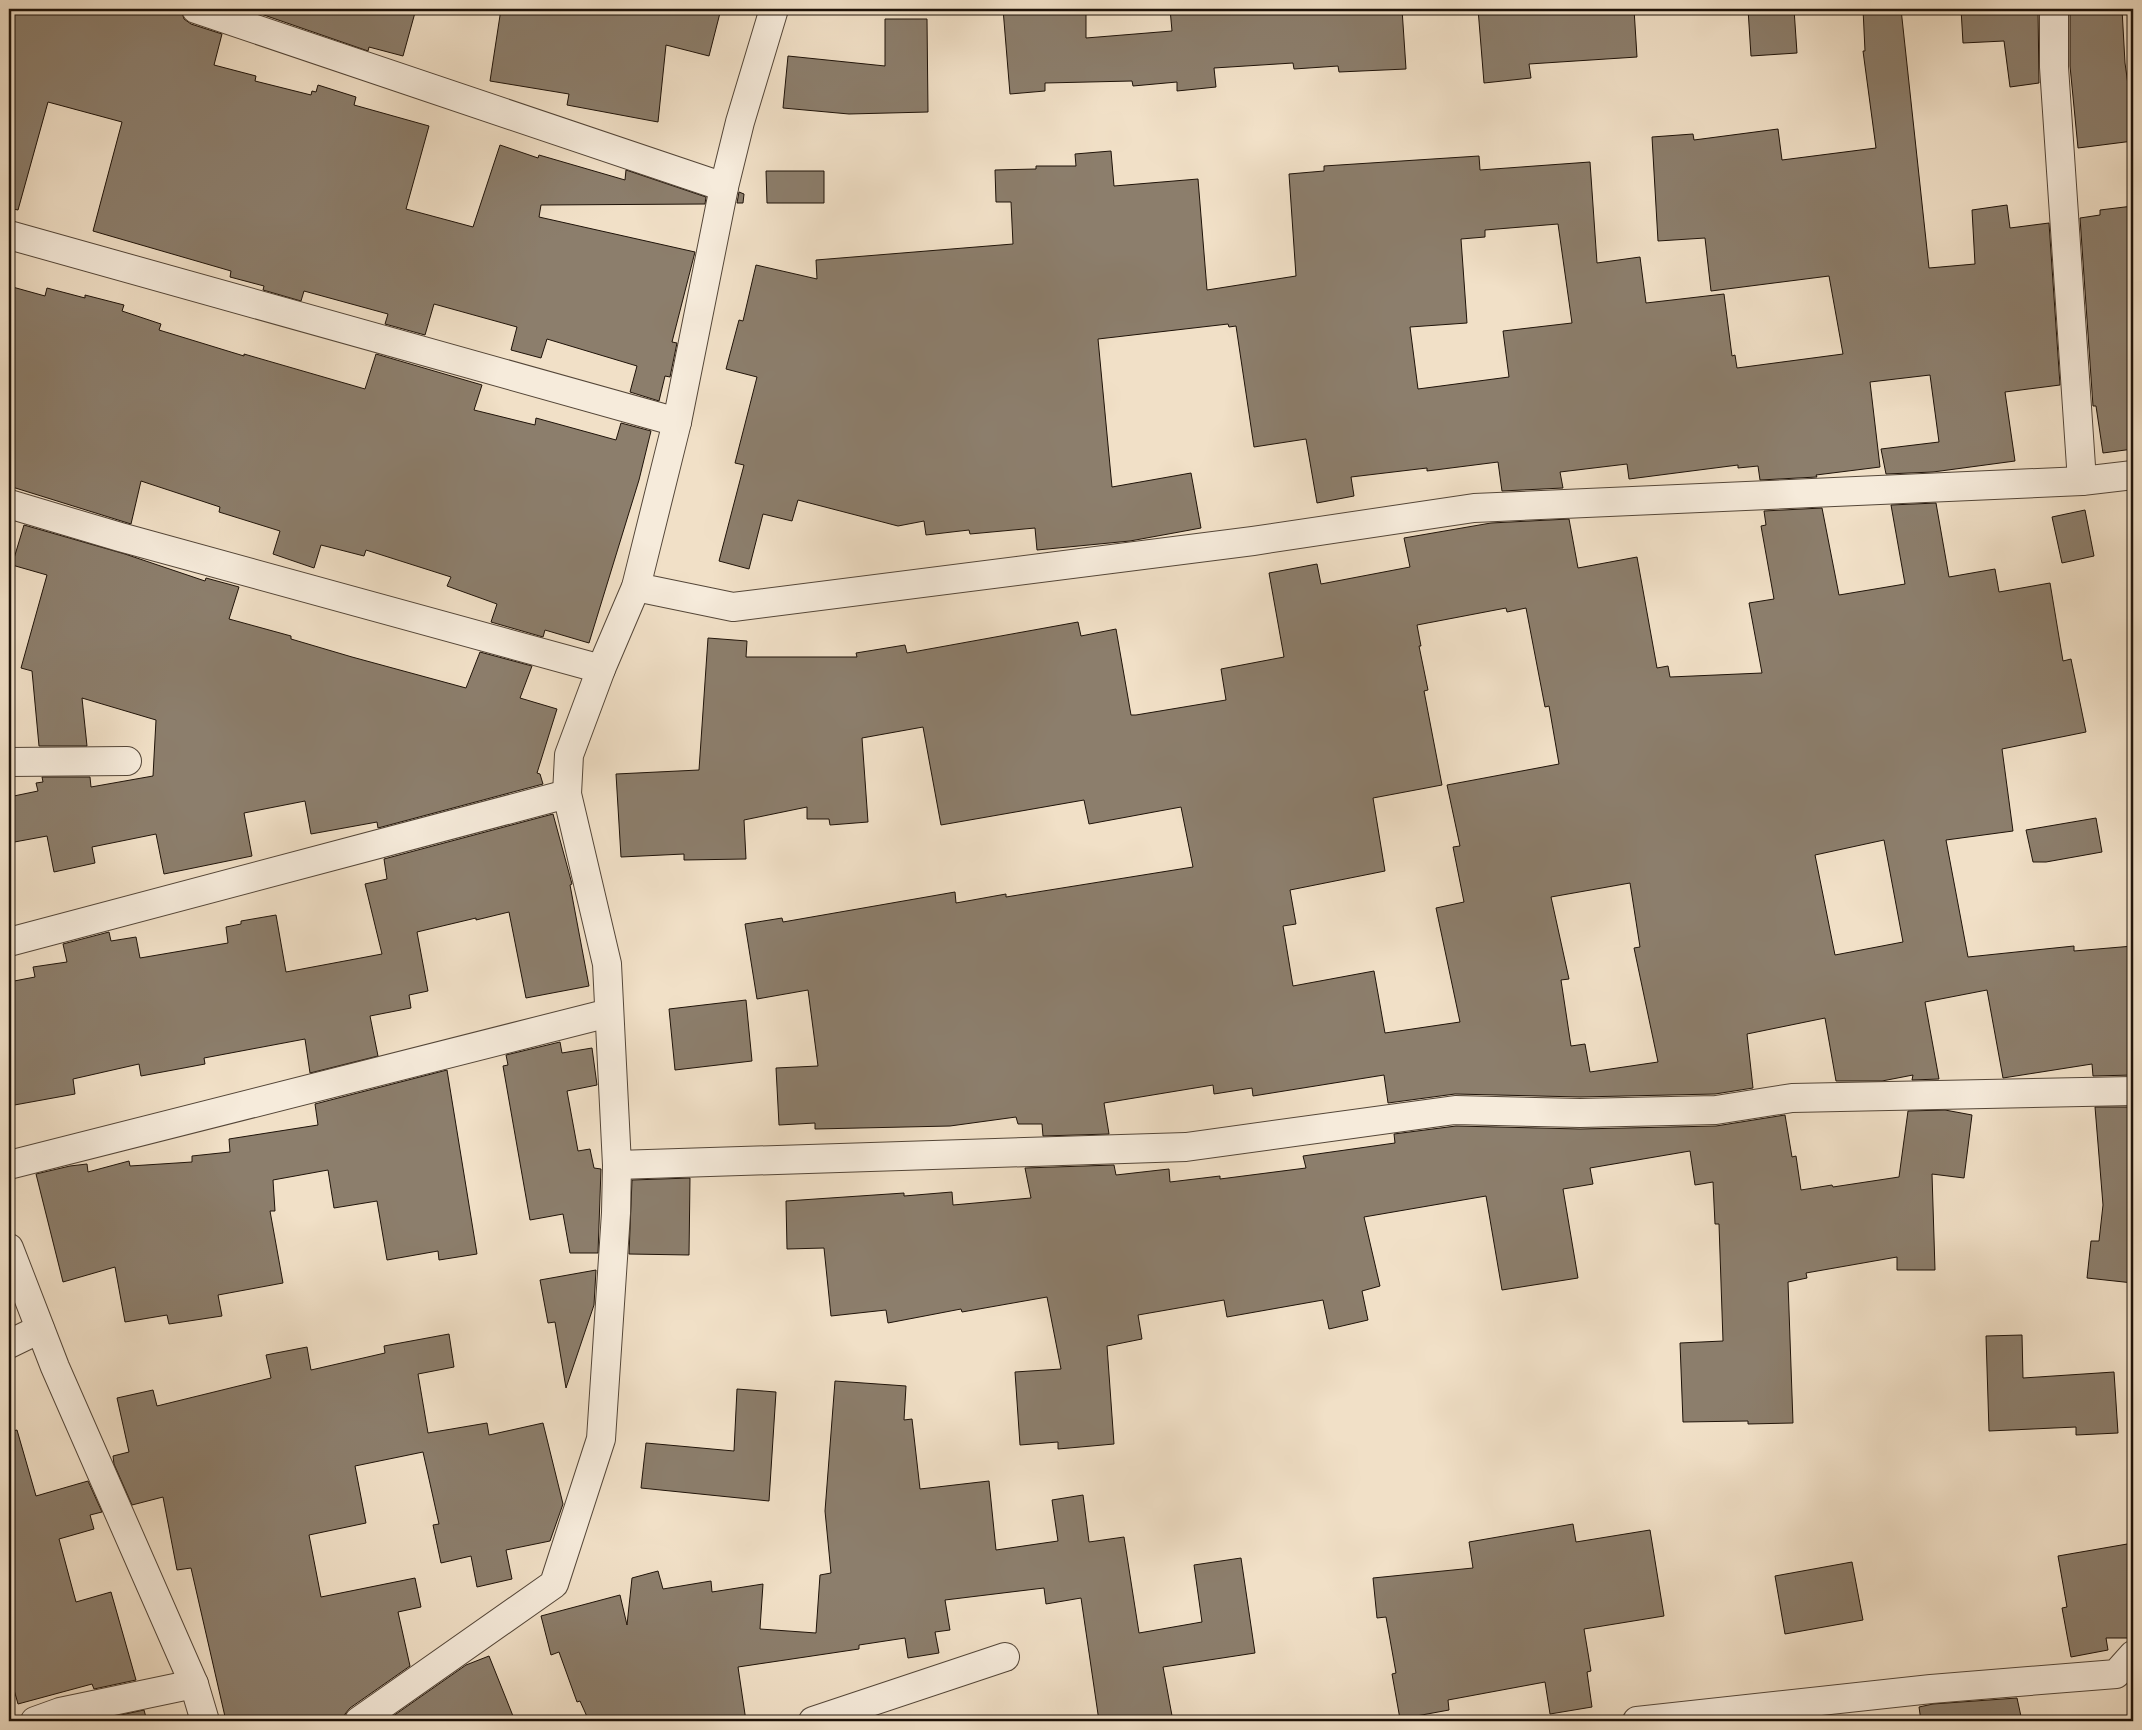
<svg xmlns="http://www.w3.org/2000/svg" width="2142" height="1730" font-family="Cardo,serif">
<rect width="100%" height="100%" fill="#f1e0c7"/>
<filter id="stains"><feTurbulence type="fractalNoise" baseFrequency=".004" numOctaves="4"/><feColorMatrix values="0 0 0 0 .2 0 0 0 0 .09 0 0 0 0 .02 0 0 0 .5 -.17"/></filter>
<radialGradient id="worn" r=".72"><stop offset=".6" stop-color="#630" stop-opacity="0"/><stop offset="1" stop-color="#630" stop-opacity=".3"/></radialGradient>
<g fill="#8c7e6c" stroke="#1f1309" fill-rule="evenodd">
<path d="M 9,9 L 181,9 L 184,19 L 191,24 L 222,34 L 214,65 L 256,76 L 255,81 L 311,95 L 312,91 L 316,92 L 318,85 L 356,97 L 354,105 L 429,126 L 406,209 L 473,227 L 500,145 L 538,158 L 539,155 L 625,180 L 626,170 L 706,197 L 705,204 L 541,205 L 539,217 L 695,252 L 672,342 L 677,343 L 670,377 L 665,376 L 659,401 L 630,392 L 637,366 L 547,339 L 541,358 L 511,350 L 517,327 L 434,304 L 425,335 L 385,324 L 388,314 L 304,291 L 301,301 L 263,290 L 264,286 L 230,277 L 231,271 L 93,231 L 122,122 L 48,102 L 18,210 L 9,208 Z"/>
<path d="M 261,9 L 416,9 L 403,56 L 369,47 L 368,51 L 261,14 Z"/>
<path d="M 501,9 L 721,9 L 709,56 L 666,45 L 658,122 L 567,105 L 569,94 L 490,81 Z"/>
<path d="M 1003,9 L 1086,9 L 1086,38 L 1172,31 L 1170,9 L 1402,9 L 1406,69 L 1339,72 L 1338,66 L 1294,69 L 1293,63 L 1214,68 L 1216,87 L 1177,91 L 1177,82 L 1133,86 L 1132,81 L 1045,83 L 1045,91 L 1010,94 Z"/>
<path d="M 1478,9 L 1634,9 L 1637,57 L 1529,64 L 1531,78 L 1484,83 Z"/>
<path d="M 1748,9 L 1794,9 L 1797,53 L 1751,56 Z"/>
<path d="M 1863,9 L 1901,9 L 1929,268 L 1975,264 L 1972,210 L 2007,205 L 2010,228 L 2049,223 L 2060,385 L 2005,392 L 2015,461 L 1933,472 L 1886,474 L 1881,449 L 1939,442 L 1930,375 L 1870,382 L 1880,467 L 1816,475 L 1817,477 L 1760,480 L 1758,466 L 1738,468 L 1738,465 L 1629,479 L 1627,464 L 1560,472 L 1563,488 L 1502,491 L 1498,462 L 1427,471 L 1427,468 L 1351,477 L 1354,496 L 1317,503 L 1306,439 L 1254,447 L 1236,326 L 1229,327 L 1228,324 L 1098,339 L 1112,487 L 1191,473 L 1201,528 L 1130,541 L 1037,550 L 1035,528 L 970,534 L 969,530 L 926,535 L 924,521 L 898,526 L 798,500 L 792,521 L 763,514 L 749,569 L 719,561 L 744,465 L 735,463 L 757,377 L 726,369 L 739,320 L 743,321 L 756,265 L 817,279 L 816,260 L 1013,244 L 1011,202 L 996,202 L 995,170 L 1036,169 L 1036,166 L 1076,166 L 1075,154 L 1111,151 L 1114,186 L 1198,179 L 1207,290 L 1296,276 L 1289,174 L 1324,171 L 1324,166 L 1479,156 L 1480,170 L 1590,162 L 1597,263 L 1640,257 L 1646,303 L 1724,294 L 1732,356 L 1735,355 L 1737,368 L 1843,354 L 1829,276 L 1711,291 L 1705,238 L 1658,241 L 1652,137 L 1693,134 L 1694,140 L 1778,129 L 1782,160 L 1876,148 L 1863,51 L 1865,51 ZM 1558,224 L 1572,323 L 1503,331 L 1509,377 L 1418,389 L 1410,327 L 1467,323 L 1461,239 L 1485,237 L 1485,230 Z"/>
<path d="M 1961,9 L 2038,9 L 2039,83 L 2010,87 L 2004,41 L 1963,43 Z"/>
<path d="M 2070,9 L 2122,9 L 2125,63 L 2133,121 L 2133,141 L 2078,148 L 2070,66 Z"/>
<path d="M 885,19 L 927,19 L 928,112 L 849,114 L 783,108 L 788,56 L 885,66 Z"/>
<path d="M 766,171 L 824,171 L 824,203 L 767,203 Z"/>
<path d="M 739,192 L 744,194 L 743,203 L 737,203 Z"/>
<path d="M 2133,206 L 2133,449 L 2103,453 L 2096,406 L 2093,406 L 2080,218 L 2100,215 L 2100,210 Z"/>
<path d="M 9,286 L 45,296 L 47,288 L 85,298 L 85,295 L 124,305 L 122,311 L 161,324 L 159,330 L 244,356 L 244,354 L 365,389 L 376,354 L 482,385 L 474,410 L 535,425 L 536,418 L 616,440 L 621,423 L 651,431 L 639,480 L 589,643 L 545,630 L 543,637 L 491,622 L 497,604 L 447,586 L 451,577 L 366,550 L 364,556 L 321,545 L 314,568 L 273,554 L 280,531 L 219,512 L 220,507 L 141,481 L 131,524 L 9,486 Z"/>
<path d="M 1936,503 L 1949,577 L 1995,569 L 1999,592 L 2050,583 L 2063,661 L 2071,659 L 2086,732 L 2002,749 L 2013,831 L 1946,840 L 1968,957 L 2074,946 L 2074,951 L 2133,946 L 2133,1075 L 2093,1076 L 2092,1064 L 2003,1078 L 1987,990 L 1925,1002 L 1939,1079 L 1912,1080 L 1913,1075 L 1882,1081 L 1836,1081 L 1825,1018 L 1747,1034 L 1753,1088 L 1715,1094 L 1580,1097 L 1455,1094 L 1388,1103 L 1384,1075 L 1253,1096 L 1252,1088 L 1214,1094 L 1213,1085 L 1104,1103 L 1109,1134 L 1043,1136 L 1042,1124 L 1018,1124 L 1016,1117 L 950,1126 L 815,1129 L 815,1123 L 779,1125 L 776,1068 L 818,1066 L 808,990 L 757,999 L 745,924 L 782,918 L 783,922 L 955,892 L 956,903 L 1006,894 L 1006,897 L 1193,867 L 1181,807 L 1089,824 L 1084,800 L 941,825 L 923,727 L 862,738 L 868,822 L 830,825 L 829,819 L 807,819 L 807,807 L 744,820 L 746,859 L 684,860 L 684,854 L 621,857 L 616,774 L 699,770 L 708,638 L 747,641 L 746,657 L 857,657 L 856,653 L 905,645 L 907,653 L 1078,622 L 1081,636 L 1116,629 L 1131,715 L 1136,715 L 1226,700 L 1221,669 L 1284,657 L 1269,573 L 1317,564 L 1321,584 L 1410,567 L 1404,538 L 1491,523 L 1569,519 L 1578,568 L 1637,557 L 1657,668 L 1668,666 L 1670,677 L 1762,673 L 1749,603 L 1774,599 L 1761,526 L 1766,525 L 1764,511 L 1822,508 L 1839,595 L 1905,584 L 1891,505 ZM 1506,608 L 1507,612 L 1526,608 L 1545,707 L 1549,706 L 1559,764 L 1447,785 L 1460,846 L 1453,847 L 1464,902 L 1436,908 L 1460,1022 L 1385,1033 L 1374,971 L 1293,986 L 1283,926 L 1296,924 L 1290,890 L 1385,871 L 1373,798 L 1442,785 L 1424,691 L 1428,690 L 1419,646 L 1421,646 L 1417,625 ZM 1884,840 L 1903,942 L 1835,955 L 1815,855 ZM 1630,883 L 1640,947 L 1634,948 L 1658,1062 L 1590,1072 L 1585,1044 L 1571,1046 L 1561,980 L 1569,979 L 1551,897 Z"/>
<path d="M 2085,510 L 2094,556 L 2062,563 L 2052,517 Z"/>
<path d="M 24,525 L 125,554 L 205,581 L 206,578 L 239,587 L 229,619 L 291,636 L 291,639 L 352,657 L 466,688 L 480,652 L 532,666 L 520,698 L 557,709 L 537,773 L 540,774 L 543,784 L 378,828 L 377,822 L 311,834 L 305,801 L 244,813 L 252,856 L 164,874 L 156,834 L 92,847 L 95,863 L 54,872 L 47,836 L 9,843 L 9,797 L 38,791 L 36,783 L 43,782 L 42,777 L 90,777 L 91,787 L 153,776 L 156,720 L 82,698 L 87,746 L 39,746 L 32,671 L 21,668 L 47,575 L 12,565 Z"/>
<path d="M 553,814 L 572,884 L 570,885 L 589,986 L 526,998 L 509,912 L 476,920 L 476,918 L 417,932 L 428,991 L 409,995 L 411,1008 L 370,1016 L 378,1056 L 310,1073 L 305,1039 L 204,1058 L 205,1064 L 141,1076 L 139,1064 L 73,1079 L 75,1094 L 9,1106 L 9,982 L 35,977 L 33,967 L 67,962 L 63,944 L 109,932 L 111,941 L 136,937 L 140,958 L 228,943 L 226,927 L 241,924 L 241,921 L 276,915 L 286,972 L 382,954 L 365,884 L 387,879 L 384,859 Z"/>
<path d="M 2096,818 L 2102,852 L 2046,862 L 2033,862 L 2026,830 Z"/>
<path d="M 746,1000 L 752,1061 L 675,1070 L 669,1009 Z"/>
<path d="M 560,1042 L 562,1053 L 592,1048 L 597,1085 L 567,1091 L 578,1151 L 590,1149 L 594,1168 L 601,1169 L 598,1253 L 570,1253 L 563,1214 L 530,1220 L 503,1066 L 508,1065 L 506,1055 Z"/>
<path d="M 447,1070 L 477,1254 L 439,1260 L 438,1251 L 387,1260 L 377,1201 L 334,1208 L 328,1170 L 273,1180 L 275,1211 L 270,1211 L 283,1283 L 218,1295 L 222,1316 L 169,1324 L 167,1315 L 125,1322 L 115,1267 L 63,1282 L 36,1174 L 70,1166 L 87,1164 L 88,1172 L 129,1161 L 130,1166 L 192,1162 L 192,1156 L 230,1152 L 229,1139 L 318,1125 L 315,1104 Z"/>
<path d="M 2095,1107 L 2133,1107 L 2133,1283 L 2087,1278 L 2091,1241 L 2099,1241 L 2103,1205 Z"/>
<path d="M 1945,1110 L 1972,1115 L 1964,1178 L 1932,1174 L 1935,1270 L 1897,1270 L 1897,1257 L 1806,1273 L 1807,1278 L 1788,1282 L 1793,1423 L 1748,1424 L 1748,1421 L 1683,1422 L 1680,1343 L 1723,1341 L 1719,1224 L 1715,1224 L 1713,1182 L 1695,1185 L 1690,1151 L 1590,1168 L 1593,1184 L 1563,1189 L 1578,1278 L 1502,1290 L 1486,1196 L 1364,1217 L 1380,1286 L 1362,1291 L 1368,1320 L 1329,1329 L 1323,1300 L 1227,1317 L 1224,1300 L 1138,1315 L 1142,1339 L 1107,1346 L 1114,1444 L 1058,1449 L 1058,1442 L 1020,1445 L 1015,1372 L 1061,1369 L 1047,1297 L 962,1312 L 961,1309 L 888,1323 L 886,1310 L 831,1316 L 824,1248 L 787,1249 L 786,1201 L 904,1193 L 904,1196 L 952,1192 L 953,1205 L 1031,1198 L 1025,1168 L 1114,1165 L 1116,1175 L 1169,1169 L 1170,1182 L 1220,1176 L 1220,1179 L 1306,1168 L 1303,1156 L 1395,1143 L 1394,1134 L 1456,1126 L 1580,1129 L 1716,1126 L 1785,1115 L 1792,1157 L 1796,1156 L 1801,1190 L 1832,1185 L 1833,1187 L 1899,1177 L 1908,1111 Z"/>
<path d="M 690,1178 L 689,1255 L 629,1254 L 632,1180 Z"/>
<path d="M 596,1270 L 594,1305 L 566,1388 L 555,1322 L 548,1323 L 540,1280 Z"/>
<path d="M 449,1334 L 454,1367 L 418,1374 L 428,1433 L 487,1423 L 489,1435 L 543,1423 L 563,1504 L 550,1541 L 506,1550 L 512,1579 L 477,1587 L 471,1556 L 441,1563 L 433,1525 L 439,1524 L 423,1452 L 355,1466 L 366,1523 L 309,1535 L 321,1597 L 415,1578 L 421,1607 L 398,1612 L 410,1666 L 350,1708 L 345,1714 L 344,1721 L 226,1721 L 191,1568 L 177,1570 L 163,1497 L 132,1505 L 114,1464 L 113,1456 L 129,1452 L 117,1398 L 153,1390 L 157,1406 L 271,1378 L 266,1355 L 307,1347 L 311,1370 L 385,1353 L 384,1346 Z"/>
<path d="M 2022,1335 L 2023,1378 L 2114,1372 L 2118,1433 L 2076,1435 L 2076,1427 L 1989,1431 L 1986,1336 Z"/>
<path d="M 835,1381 L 906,1386 L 904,1420 L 912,1419 L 920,1489 L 989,1481 L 996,1550 L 1058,1541 L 1052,1500 L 1083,1495 L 1089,1542 L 1124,1537 L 1139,1633 L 1202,1622 L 1194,1565 L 1241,1558 L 1255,1653 L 1163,1667 L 1173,1721 L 1099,1721 L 1081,1598 L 1046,1604 L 1044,1588 L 945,1600 L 950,1630 L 935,1632 L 939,1653 L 908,1658 L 905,1638 L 859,1645 L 859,1649 L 738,1667 L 746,1721 L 589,1721 L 580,1701 L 577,1702 L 559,1652 L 551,1655 L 541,1616 L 620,1595 L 627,1625 L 632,1578 L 658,1571 L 663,1589 L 711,1581 L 712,1592 L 763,1584 L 760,1629 L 816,1633 L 820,1575 L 831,1573 L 825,1511 Z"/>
<path d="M 737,1389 L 776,1392 L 769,1501 L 641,1488 L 646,1443 L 734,1451 Z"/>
<path d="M 17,1430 L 36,1496 L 88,1481 L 102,1512 L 90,1515 L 94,1529 L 59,1539 L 76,1602 L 111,1592 L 136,1680 L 94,1689 L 92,1684 L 18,1704 L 9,1672 L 9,1432 Z"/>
<path d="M 1573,1524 L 1576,1542 L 1650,1530 L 1664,1616 L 1584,1629 L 1591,1671 L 1587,1672 L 1592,1707 L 1550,1714 L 1545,1682 L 1448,1700 L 1449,1710 L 1400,1719 L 1392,1674 L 1396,1673 L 1386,1617 L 1377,1618 L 1373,1578 L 1473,1568 L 1469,1542 Z"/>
<path d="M 2133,1543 L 2133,1638 L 2106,1638 L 2108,1650 L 2071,1657 L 2062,1608 L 2067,1607 L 2058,1556 Z"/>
<path d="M 1852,1562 L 1863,1620 L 1785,1634 L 1775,1576 Z"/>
<path d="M 489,1656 L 515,1721 L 386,1721 L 466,1665 Z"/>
<path d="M 2017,1698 L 2022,1721 L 1921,1721 L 1919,1707 L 1933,1704 Z"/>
<path d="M 144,1710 L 147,1721 L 102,1721 L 102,1719 Z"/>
</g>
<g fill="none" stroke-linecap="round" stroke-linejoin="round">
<g stroke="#544638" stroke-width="30">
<g id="minor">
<path d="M 196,9 L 724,187"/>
<path d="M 2054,9 L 2054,67 L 2082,481"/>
<path d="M 9,235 L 677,422"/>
<path d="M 9,504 L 120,537 L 601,669"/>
<path d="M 636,587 L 733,607 L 1253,541 L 1474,508 L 2082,481 L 2133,475"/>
<path d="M 9,762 L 127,761"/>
<path d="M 9,942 L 567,794"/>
<path d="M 9,1165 L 609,1013"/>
<path d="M 617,1165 L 1186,1147 L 1455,1110 L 1580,1113 L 1716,1110 L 1792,1098 L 2133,1091"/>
<path d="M 9,1248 L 55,1367 L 194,1684 L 205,1721"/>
<path d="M 9,1344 L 40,1329"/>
<path d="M 35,1721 L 60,1712 L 194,1684"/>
<path d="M 359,1721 L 554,1584 L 601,1439 L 616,1213 L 617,1165 L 607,964 L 567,794 L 569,755 L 601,669 L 636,587 L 677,422 L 724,187 L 740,122 L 774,9"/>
<path d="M 813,1721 L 1005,1657"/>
<path d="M 1637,1721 L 1931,1689 L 2116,1674 L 2133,1655"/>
</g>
</g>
<use href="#minor" stroke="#f6ebdb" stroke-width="28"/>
</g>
<rect width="2142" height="1730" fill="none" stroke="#f1e0c7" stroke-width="30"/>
<rect x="10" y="10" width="2122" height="1710" fill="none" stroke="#1f1309" stroke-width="2.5"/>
<rect x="15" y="15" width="2112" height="1700" fill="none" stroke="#1f1309"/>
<rect width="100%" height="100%" filter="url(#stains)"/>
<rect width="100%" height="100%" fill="url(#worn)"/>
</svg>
